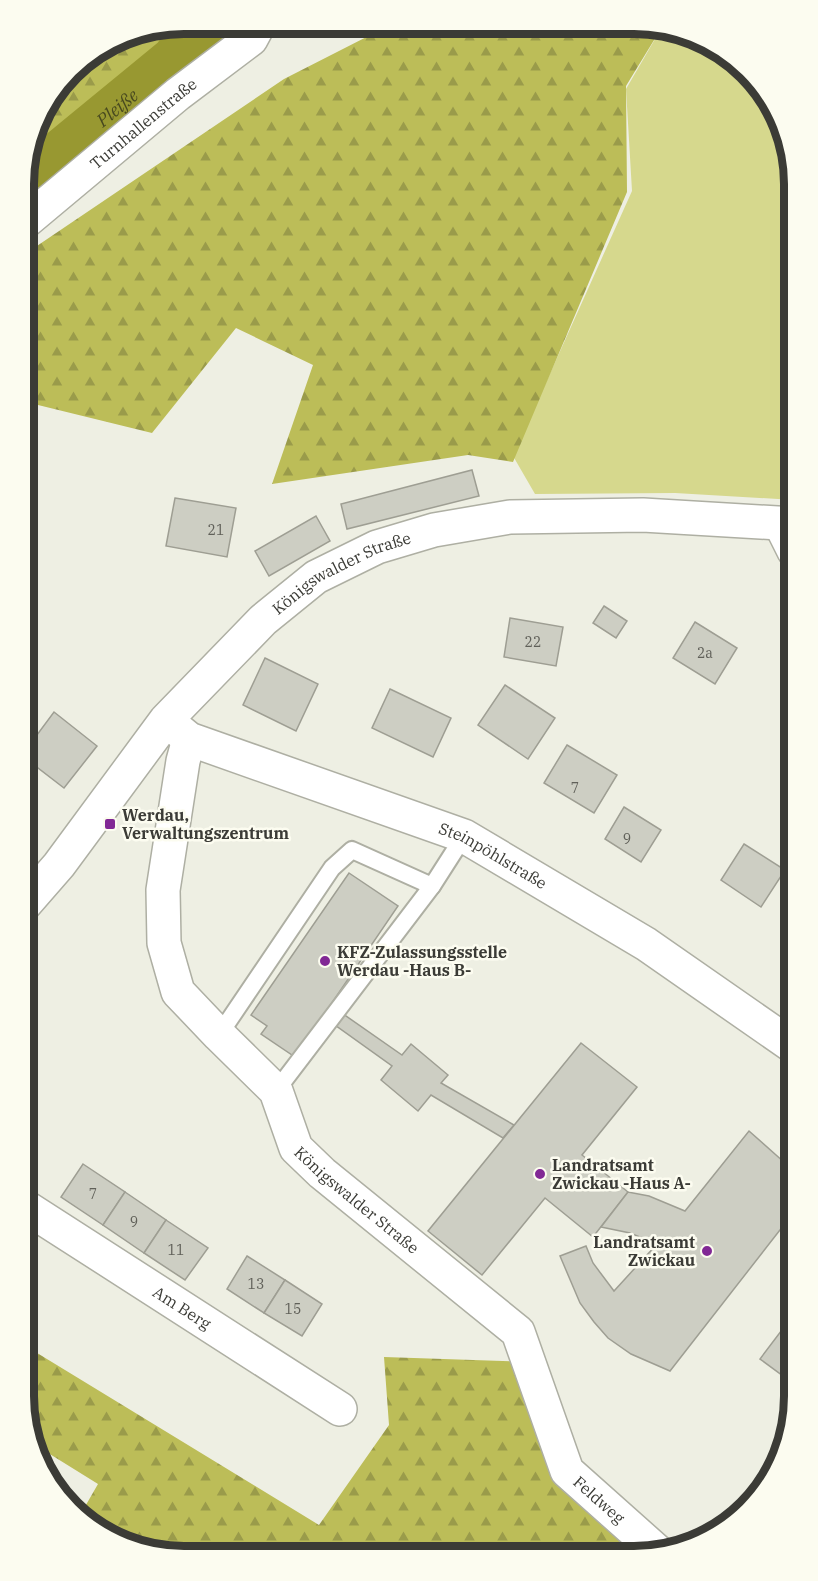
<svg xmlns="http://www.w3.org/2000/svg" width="818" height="1581" font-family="'IBM Plex Serif',serif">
<defs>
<pattern id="forest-firs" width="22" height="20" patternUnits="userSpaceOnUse" patternTransform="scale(1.5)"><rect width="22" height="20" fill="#bcbd58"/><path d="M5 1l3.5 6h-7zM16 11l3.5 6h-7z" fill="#9a9b4a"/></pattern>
</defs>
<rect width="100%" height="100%" fill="#eeefe3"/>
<path fill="#d6d88d" d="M 662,27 L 740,64 L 786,133 L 794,184 L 794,500 L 675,493 L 535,494 L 513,456 L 632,191 L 626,89 Z"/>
<g fill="url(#forest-firs)">
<path d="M 184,24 L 203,24 L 176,60 L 42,170 L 25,181 L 25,164 L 41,113 L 78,64 L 123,36 Z"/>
<path d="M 390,25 L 662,27 L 626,86 L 627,192 L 513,462 L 468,455 L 272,484 L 313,365 L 236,328 L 152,433 L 38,405 L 27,445 L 25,445 L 25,254 L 284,79 Z"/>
<path d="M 24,1345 L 319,1525 L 389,1425 L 384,1357 L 529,1362 L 567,1471 L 659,1553 L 634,1557 L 163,1556 L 79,1517 L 98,1484 L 32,1443 L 24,1397 Z"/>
</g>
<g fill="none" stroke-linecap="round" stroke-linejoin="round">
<path stroke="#989831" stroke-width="50" id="s1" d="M 25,181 L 42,170 L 176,60 L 203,24"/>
</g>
<g fill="#cdcec3" stroke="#9e9e93" stroke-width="1.5">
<path d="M 472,470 L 479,496 L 347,529 L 341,504 Z"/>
<path d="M 175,498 L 236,508 L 227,557 L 166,546 Z"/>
<path d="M 316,516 L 330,541 L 269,576 L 255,551 Z"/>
<path d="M 604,606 L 627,621 L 616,638 L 593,623 Z"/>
<path d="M 510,618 L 563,627 L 556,666 L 504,657 Z"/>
<path d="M 695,622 L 737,648 L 715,684 L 673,658 Z"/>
<path d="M 265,658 L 318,684 L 296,731 L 243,705 Z"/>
<path d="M 505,685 L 555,718 L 528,759 L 478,725 Z"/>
<path d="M 390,689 L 451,718 L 433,757 L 372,728 Z"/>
<path d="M 54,712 L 97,746 L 64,788 L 25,758 L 25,751 Z"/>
<path d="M 567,745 L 617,775 L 594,813 L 544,783 Z"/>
<path d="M 624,807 L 661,830 L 641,862 L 605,839 Z"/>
<path d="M 744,844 L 785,870 L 761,907 L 721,880 Z"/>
<path d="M 349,873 L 398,906 L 295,1057 L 261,1034 L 267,1026 L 251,1015 Z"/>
<path d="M 336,1009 L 402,1055 L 411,1044 L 448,1075 L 441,1083 L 514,1125 L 503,1138 L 431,1095 L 418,1111 L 381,1080 L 392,1066 L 328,1020 Z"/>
<path d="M 581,1043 L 637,1087 L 582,1155 L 628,1192 L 593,1237 L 545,1198 L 482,1275 L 428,1231 Z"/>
<path d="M 749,1131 L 794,1171 L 794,1212 L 670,1371 L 631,1354 L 608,1338 L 594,1322 L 580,1303 L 560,1256 L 586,1246 L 593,1263 L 614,1291 L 657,1244 L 630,1233 L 601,1227 L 628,1192 L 649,1196 L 685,1211 Z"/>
<path d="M 83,1164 L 125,1192 L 103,1225 L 61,1197 Z"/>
<path d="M 125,1192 L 166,1220 L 144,1253 L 103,1225 Z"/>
<path d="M 166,1220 L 208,1248 L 185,1280 L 144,1253 Z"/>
<path d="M 247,1256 L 285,1280 L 264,1313 L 227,1289 Z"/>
<path d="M 285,1280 L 322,1304 L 302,1336 L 264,1313 Z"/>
<path d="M 794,1314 L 794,1384 L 760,1359 Z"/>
</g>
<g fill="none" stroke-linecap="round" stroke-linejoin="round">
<g stroke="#aeafa3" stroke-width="20">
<g id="service">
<path d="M 219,1035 L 332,868 L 352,850 L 432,886 L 464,836"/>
<path d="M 276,1091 L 432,886"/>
</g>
</g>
<g stroke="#aeafa3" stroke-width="36">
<g id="minor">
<path id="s2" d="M 25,222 L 178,94 L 251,39 L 259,24"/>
<path d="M 781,525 L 794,551"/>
<path id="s3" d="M 172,725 L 189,739 L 464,836 L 646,944 L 794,1047"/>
<path id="s4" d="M 189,739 L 183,761 L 163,890 L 164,943 L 178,992 L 219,1035 L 276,1091 L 296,1148 L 322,1173 L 518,1332 L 567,1471 L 659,1553"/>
<path id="s5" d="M 24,1206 L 340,1409"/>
</g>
</g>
<g stroke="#aeafa3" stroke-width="36">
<g id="tertiary">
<path id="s6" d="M 25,904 L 59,865 L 166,720 L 263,620 L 316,577 L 377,547 L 434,530 L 510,517 L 643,515 L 794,524"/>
</g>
</g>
<use href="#service" stroke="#fff" stroke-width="16"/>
<use href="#minor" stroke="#fff" stroke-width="33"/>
<use href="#tertiary" stroke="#fff" stroke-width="33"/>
</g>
<g fill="#812895" stroke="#fcfcf0" stroke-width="2">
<rect x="104" y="818" width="12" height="12" rx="3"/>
<circle cx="325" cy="961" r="6"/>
<circle cx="540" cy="1174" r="6"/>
<circle cx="707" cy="1251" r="6"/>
</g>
<g text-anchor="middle" stroke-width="5" stroke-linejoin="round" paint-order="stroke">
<g font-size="14" fill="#606059">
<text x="216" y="535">21</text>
<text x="533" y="647">22</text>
<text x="705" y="658">2a</text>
<text x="575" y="793">7</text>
<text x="627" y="844">9</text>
<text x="93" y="1199">7</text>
<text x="134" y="1227">9</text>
<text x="176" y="1255">11</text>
<text x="256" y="1289">13</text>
<text x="293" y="1314">15</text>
</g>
<g font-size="16" fill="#3b3b36" stroke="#fcfcf0">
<text dy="6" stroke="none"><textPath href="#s2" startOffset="154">Turnhallenstraße</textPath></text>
<text dy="6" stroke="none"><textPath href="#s6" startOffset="464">Königswalder Straße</textPath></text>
<text dy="6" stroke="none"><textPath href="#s3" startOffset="348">Steinpöhlstraße</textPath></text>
<text dy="6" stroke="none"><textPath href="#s4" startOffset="537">Königswalder Straße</textPath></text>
<text dy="6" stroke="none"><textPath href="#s5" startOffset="188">Am Berg</textPath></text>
<text dy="6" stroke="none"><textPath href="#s4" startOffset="936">Feldweg</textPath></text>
</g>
<g font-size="16" font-weight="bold" fill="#3b3b36" stroke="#fcfcf0" text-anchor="start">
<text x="122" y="821">Werdau,<tspan x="122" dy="18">Verwaltungszentrum</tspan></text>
<text x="337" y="958">KFZ-Zulassungsstelle<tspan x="337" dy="18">Werdau -Haus B-</tspan></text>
<text x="552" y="1171">Landratsamt<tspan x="552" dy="18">Zwickau -Haus A-</tspan></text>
<text x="695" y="1248" text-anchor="end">Landratsamt<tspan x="695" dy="18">Zwickau</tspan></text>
</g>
<g font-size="18" font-style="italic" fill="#48491f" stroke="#fcfcf0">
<text dy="6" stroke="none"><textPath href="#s1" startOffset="118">Pleiße</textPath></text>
</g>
</g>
<path d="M0 0H818V1581H0ZM184 34H634A150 150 0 0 1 784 184V1396A150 150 0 0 1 634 1546H184A150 150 0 0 1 34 1396V184A150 150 0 0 1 184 34Z" fill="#fcfcf0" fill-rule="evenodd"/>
<path fill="none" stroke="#3b3b36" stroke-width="8" d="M184 34H634A150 150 0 0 1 784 184V1396A150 150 0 0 1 634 1546H184A150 150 0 0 1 34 1396V184A150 150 0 0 1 184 34Z"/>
</svg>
